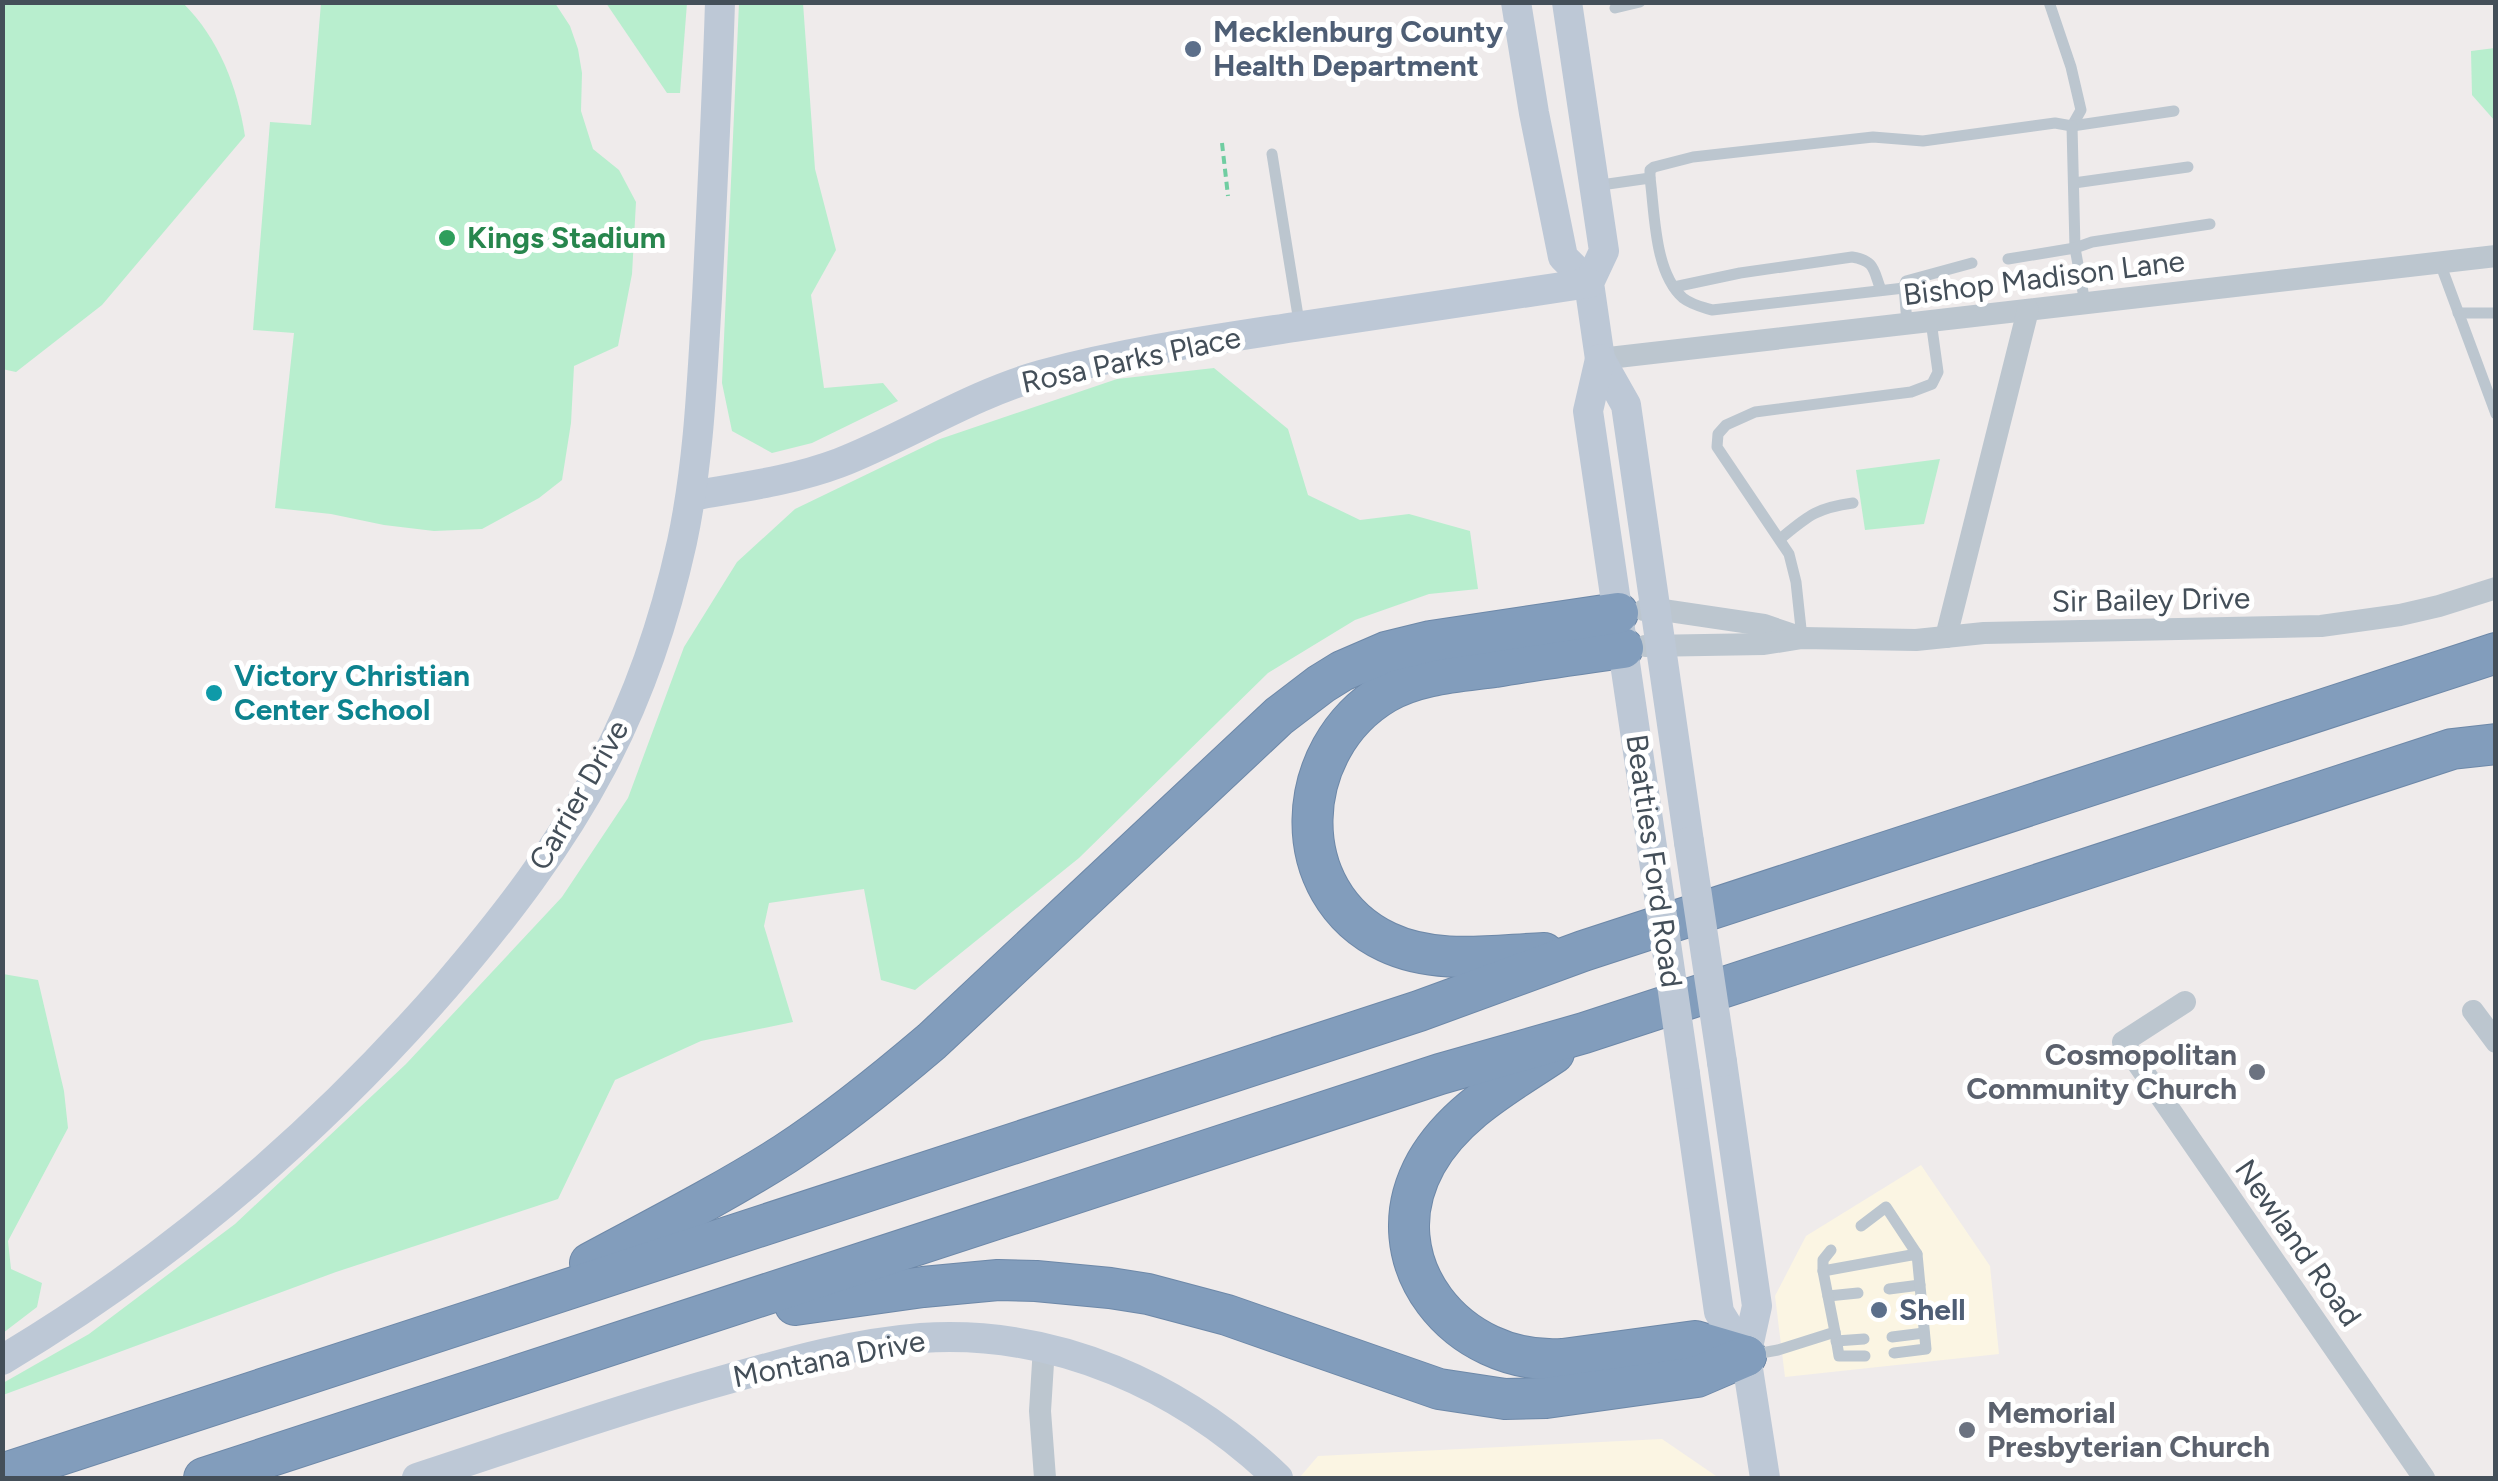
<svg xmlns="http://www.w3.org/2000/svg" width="2498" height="1481" font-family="Figtree,sans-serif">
<rect width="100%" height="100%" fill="#efebeb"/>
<g fill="#fbf5e3">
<path d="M 1921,1165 L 1990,1266 L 1999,1354 L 1785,1377 L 1775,1296 L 1806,1236 Z"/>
<path d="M 1662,1439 L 1719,1478 L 1300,1477 L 1318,1456 Z"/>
</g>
<g fill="#b8eece">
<path d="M 2,3 L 183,3 C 219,39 237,86 245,136 L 102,305 L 16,372 L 2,369 Z"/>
<path d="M 321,3 L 555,3 L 570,26 L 578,49 L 582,73 L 581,111 L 593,149 L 619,170 L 636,202 L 632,274 L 618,346 L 574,366 L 571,423 L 562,480 L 539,498 L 482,529 L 434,531 L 384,525 L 331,514 L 275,508 L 294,333 L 253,330 L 270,122 L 311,125 Z"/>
<path d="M 606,3 L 687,3 L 680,93 L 667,93 Z"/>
<path d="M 739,3 L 803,3 L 815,169 L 836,250 L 811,295 L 824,388 L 883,383 L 898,401 L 812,443 L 772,453 L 732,431 L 722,383 Z"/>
<path d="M 2495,48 L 2496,121 L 2495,121 L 2472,95 L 2471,51 Z"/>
<path d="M 1214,368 L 1288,429 L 1308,495 L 1360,520 L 1409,514 L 1470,531 L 1478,589 L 1429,594 L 1355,620 L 1268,673 L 1079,858 L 915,990 L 881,980 L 864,889 L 769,903 L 764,926 L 793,1022 L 701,1041 L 615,1080 L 558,1199 L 336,1272 L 3,1395 L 3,1383 L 89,1334 L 235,1224 L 406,1064 L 562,897 L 628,798 L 684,647 L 737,562 L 795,509 L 940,439 L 1117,379 Z"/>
<path d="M 1940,459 L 1924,524 L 1865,530 L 1856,470 Z"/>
<path d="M 3,974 L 38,980 L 64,1091 L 68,1128 L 8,1241 L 11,1269 L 42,1283 L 37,1307 L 3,1333 Z"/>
</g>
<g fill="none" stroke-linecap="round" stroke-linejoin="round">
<g stroke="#6d88a8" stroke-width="42">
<g id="highway">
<path d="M 1544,953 C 1492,955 1435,965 1387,942 C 1284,893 1292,748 1385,693 C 1418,674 1458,672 1495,667 C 1537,660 1580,654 1623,648"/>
<path d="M 1554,1053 C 1508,1084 1455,1112 1426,1163 C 1371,1262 1458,1366 1563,1359 L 1695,1341 L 1746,1356"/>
<path d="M 590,1263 C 655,1228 722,1194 785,1154 C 837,1120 885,1081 932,1041 L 1279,716 L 1321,684 L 1342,671 L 1386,652 L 1431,641 L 1618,613"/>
<path d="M 795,1305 L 923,1287 L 998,1280 L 1036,1281 L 1110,1288 L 1148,1294 L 1227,1315 L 1439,1389 L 1505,1399 L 1546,1398 L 1697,1377 L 1746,1356"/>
<path d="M 2,1474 L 1419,1011 L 1583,951 L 2496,653"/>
<path d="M 204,1478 L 1440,1074 L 1584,1033 L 2452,749 L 2496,744"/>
</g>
</g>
<path stroke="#70cda1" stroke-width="4" stroke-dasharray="8 5" stroke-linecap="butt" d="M 1222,143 L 1228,196"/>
<g stroke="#bcc6cf" stroke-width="11">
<path d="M 2049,2 L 2071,67 L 2081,110 L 2072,126"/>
<path d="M 1615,8 L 1640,2"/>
<path d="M 2072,126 L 2174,111"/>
<path d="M 1272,154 L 1299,322"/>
<path d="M 1650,178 C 1655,214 1654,272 1683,298 C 1692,305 1702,307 1712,310 L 1904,288"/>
<path d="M 2074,183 L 2188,167"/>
<path d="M 1594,186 L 1650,178 L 1650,170 L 1654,167 L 1693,157 L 1873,137 L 1923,141 L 2055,123 L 2072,126 L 2075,248 L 2085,303"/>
<path d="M 2008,259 L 2075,248 L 2092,242 L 2210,224"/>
<path d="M 2440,263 L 2496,414"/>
<path d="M 1674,287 L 1740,273 L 1852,257 C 1876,261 1873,270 1881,290"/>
<path d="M 2458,313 L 2496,313"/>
<path d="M 1907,323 L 1904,286 L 1906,281 L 1972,263"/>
<path d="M 1780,539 C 1808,516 1816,508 1853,503"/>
<path d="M 1802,638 L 1796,582 L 1789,554 L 1717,447 L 1718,434 L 1726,425 L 1755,412 L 1911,392 L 1932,384 L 1938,372 L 1931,321"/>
<path d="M 1861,1226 L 1886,1207 L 1917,1254"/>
<path d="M 1823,1271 L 1823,1260 L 1831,1250"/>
<path d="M 1889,1289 L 1920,1285"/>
<path d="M 1828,1296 L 1858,1293"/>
<path d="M 1835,1332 L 1839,1356 L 1865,1356"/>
<path d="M 1892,1337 L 1924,1333"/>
<path d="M 1836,1341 L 1864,1339"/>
<path d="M 1750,1355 L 1778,1350 L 1835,1332 L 1823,1271 L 1917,1254 L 1926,1349 L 1894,1353"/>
</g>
<g stroke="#bcc6cf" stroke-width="22">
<path d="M 1600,359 L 2496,256"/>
<path d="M 1644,610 L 1656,609 L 1764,625 L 1799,637"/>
<path d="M 1946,637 L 2028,310"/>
<path d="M 1645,646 L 1764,644 L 1802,638 L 1916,640 L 1984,633 L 2321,626 L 2400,615 L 2439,606 L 2496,588"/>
<path d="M 2185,1002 L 2123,1042 L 2424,1478"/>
<path d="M 2473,1011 L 2496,1042"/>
<path d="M 1044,1347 L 1040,1411 L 1045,1478"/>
</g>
<g stroke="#bdc8d6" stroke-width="30">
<path d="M 1516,2 L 1534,113 L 1563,257 L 1589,283"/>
<path d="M 1567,2 L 1604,251 L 1589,283 L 1600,359 L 1626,405 L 1689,842"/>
<path d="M 1600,359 L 1588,411 L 1653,854"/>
<path d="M 691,496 C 741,487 791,481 839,463 C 908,436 970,395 1041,375 C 1125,352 1210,340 1295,327 C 1393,312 1491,298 1589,283"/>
<path d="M 1722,1062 L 1757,1306 L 1746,1356 L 1765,1478"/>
<path d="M 1685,1074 L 1719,1312 L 1746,1356"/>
<path d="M 2,1360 C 170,1260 318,1133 446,986 C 505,917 560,846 602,766 C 639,696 665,619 682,542 C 699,462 702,380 707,298 C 712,199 717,101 720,2"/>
<path d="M 417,1478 C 521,1444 623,1408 728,1379 C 791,1361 856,1343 921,1338 C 1056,1329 1182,1386 1278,1478"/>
</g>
<use href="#highway" stroke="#829dbc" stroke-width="40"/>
<g stroke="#bdc8d6" stroke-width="30">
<path d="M 1689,842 L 1722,1062"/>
<path d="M 1653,854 L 1685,1074"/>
</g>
</g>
<g fill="#5c6f8a" stroke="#fff" stroke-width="4">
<circle cx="1193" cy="49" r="10"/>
<circle cx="1879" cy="1310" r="10"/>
</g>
<circle fill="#2e9e5b" stroke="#fff" stroke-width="4" cx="447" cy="238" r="10"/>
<circle fill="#0f9aa8" stroke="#fff" stroke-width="4" cx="214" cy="693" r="10"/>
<g fill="#6b7280" stroke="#fff" stroke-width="4">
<circle cx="2257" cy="1072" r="10"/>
<circle cx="1967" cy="1430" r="10"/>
</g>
<g text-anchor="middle" stroke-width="10" stroke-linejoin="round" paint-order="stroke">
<g font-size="30" font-weight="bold" fill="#4e5e75" stroke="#fff" text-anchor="start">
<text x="1213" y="42">Mecklenburg County<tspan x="1213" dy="34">Health Department</tspan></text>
<text x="1899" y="1320">Shell</text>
</g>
<g font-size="30" font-weight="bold" fill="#27864d" stroke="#fff" text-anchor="start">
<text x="467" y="248">Kings Stadium</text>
</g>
<g font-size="30" fill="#444f59" stroke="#fff">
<text transform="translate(2044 278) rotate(-7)" y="10">Bishop Madison Lane</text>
<text transform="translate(1131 360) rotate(-12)" y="10">Rosa Parks Place</text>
<text transform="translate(2151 600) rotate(-1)" y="10">Sir Bailey Drive</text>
<text transform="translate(579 795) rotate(-60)" y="10">Carrier Drive</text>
<text transform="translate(1654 861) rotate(82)" y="10">Beatties Ford Road</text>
<text transform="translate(2298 1243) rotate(55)" y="10">Newland Road</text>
<text transform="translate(829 1359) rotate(-11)" y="10">Montana Drive</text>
</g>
<g font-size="30" font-weight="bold" fill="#0d838f" stroke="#fff" text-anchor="start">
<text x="234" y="686">Victory Christian<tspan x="234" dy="34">Center School</tspan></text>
</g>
<g font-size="30" font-weight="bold" fill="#5b616d" stroke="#fff" text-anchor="end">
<text x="2237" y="1065">Cosmopolitan<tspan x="2237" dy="34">Community Church</tspan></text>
<text x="1987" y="1423" text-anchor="start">Memorial<tspan x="1987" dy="34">Presbyterian Church</tspan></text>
</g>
</g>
<rect width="2498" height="1481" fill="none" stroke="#444f59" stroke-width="10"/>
</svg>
